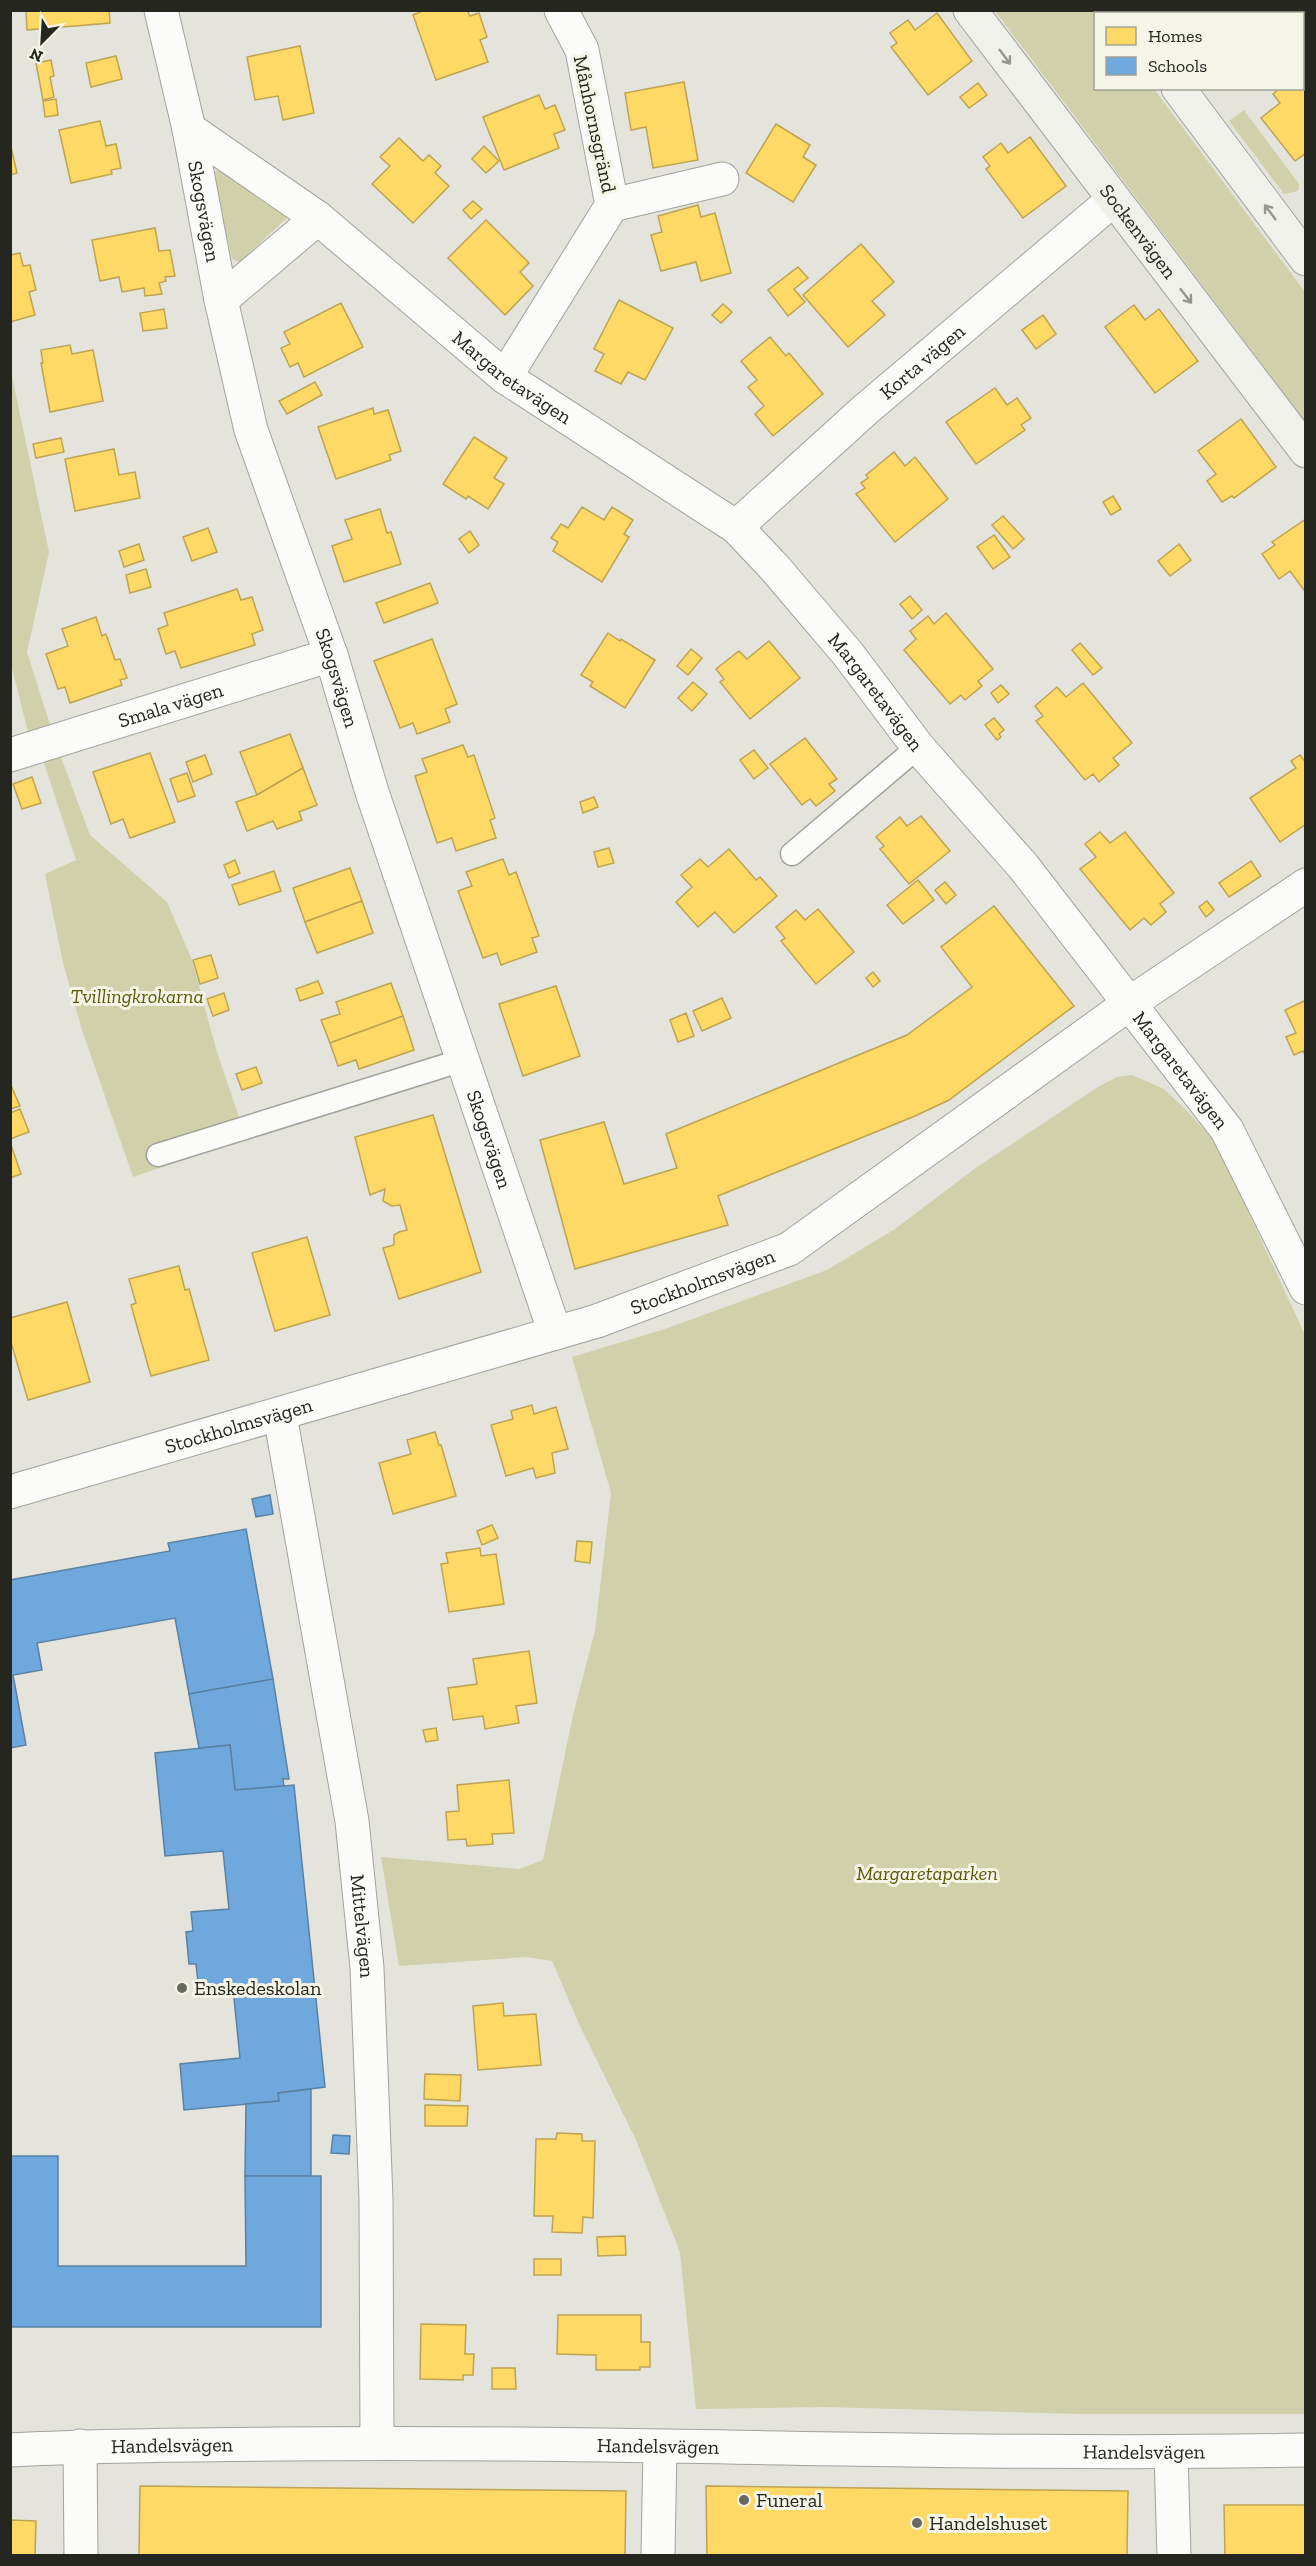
<svg xmlns="http://www.w3.org/2000/svg" width="1316" height="2566" font-family="'Zilla Slab',serif">
<rect width="100%" height="100%" fill="#e4e4dd"/>
<g fill="#d0d0aa">
<path d="M 995,11 L 1095,11 L 1098,13 L 1096,14 L 1096,88 L 1154,89 L 1305,292 L 1305,421 Z"/>
<path d="M 1244,110 L 1299,184 L 1298,191 L 1284,194 L 1229,121 Z"/>
<path d="M 222,169 L 289,216 L 240,262 L 232,259 L 214,180 L 215,171 Z"/>
<path d="M 10,367 L 49,552 L 27,652 L 55,741 L 90,835 L 167,902 L 192,960 L 216,1049 L 246,1138 L 133,1177 L 82,1030 L 63,963 L 45,874 L 76,860 L 42,757 L 30,740 L 11,664 Z"/>
<path d="M 1132,1075 L 1164,1089 L 1188,1112 L 1217,1144 L 1305,1335 L 1305,2414 L 1079,2414 L 824,2407 L 696,2409 L 680,2252 L 636,2140 L 579,2024 L 552,1961 L 526,1957 L 399,1966 L 381,1857 L 519,1869 L 543,1860 L 573,1715 L 595,1631 L 611,1493 L 572,1357 L 665,1329 L 827,1270 L 895,1229 L 977,1167 L 1098,1087 L 1117,1077 Z"/>
</g>
<g fill="#ffd966" stroke="#bea351" stroke-width="1.5">
<path d="M 26,10 L 109,10 L 110,23 L 27,30 Z"/>
<path d="M 425,10 L 467,10 L 470,16 L 479,13 L 487,37 L 480,40 L 488,62 L 436,80 L 413,15 Z"/>
<path d="M 1183,10 L 1284,10 L 1287,14 L 1185,14 Z"/>
<path d="M 937,13 L 972,61 L 928,95 L 891,47 L 897,43 L 890,33 L 908,20 L 915,30 Z"/>
<path d="M 300,46 L 314,113 L 283,120 L 278,96 L 255,100 L 247,57 Z"/>
<path d="M 116,56 L 122,79 L 91,87 L 86,63 Z"/>
<path d="M 51,60 L 54,76 L 50,77 L 54,97 L 43,100 L 36,63 Z"/>
<path d="M 1306,68 L 1306,153 L 1295,161 L 1261,118 L 1280,103 L 1273,94 L 1280,88 L 1302,88 L 1302,70 Z"/>
<path d="M 684,82 L 698,160 L 653,168 L 646,127 L 631,130 L 625,93 Z"/>
<path d="M 978,83 L 987,95 L 969,108 L 960,97 Z"/>
<path d="M 539,95 L 545,109 L 555,105 L 565,130 L 554,134 L 559,148 L 504,170 L 483,117 Z"/>
<path d="M 56,99 L 58,115 L 45,117 L 43,101 Z"/>
<path d="M 100,121 L 106,146 L 116,144 L 121,168 L 111,170 L 112,174 L 71,183 L 59,130 Z"/>
<path d="M 776,124 L 810,145 L 803,157 L 816,165 L 793,202 L 746,173 Z"/>
<path d="M 1030,137 L 1066,186 L 1023,218 L 986,169 L 990,166 L 983,157 L 1001,143 L 1008,153 Z"/>
<path d="M 399,138 L 423,161 L 429,155 L 441,166 L 435,173 L 449,186 L 413,223 L 372,184 L 390,166 L 380,157 Z"/>
<path d="M 10,143 L 17,173 L 10,175 Z"/>
<path d="M 484,146 L 499,161 L 486,173 L 472,159 Z"/>
<path d="M 473,201 L 482,209 L 471,219 L 463,210 Z"/>
<path d="M 698,205 L 701,217 L 715,213 L 731,273 L 701,281 L 696,262 L 661,271 L 651,235 L 662,232 L 658,216 Z"/>
<path d="M 486,220 L 529,263 L 520,272 L 533,286 L 505,315 L 448,258 Z"/>
<path d="M 155,228 L 159,251 L 170,250 L 175,276 L 165,277 L 166,281 L 159,283 L 162,294 L 145,296 L 144,288 L 122,292 L 119,277 L 100,281 L 92,240 Z"/>
<path d="M 861,244 L 894,282 L 872,301 L 885,315 L 848,347 L 803,295 Z"/>
<path d="M 20,253 L 23,266 L 30,265 L 36,290 L 29,292 L 35,315 L 10,322 L 10,255 Z"/>
<path d="M 798,267 L 808,278 L 794,289 L 805,302 L 788,316 L 768,290 Z"/>
<path d="M 619,300 L 673,328 L 645,380 L 628,372 L 621,384 L 595,371 L 604,354 L 594,349 Z"/>
<path d="M 341,303 L 363,347 L 304,377 L 298,363 L 290,367 L 281,348 L 290,344 L 284,332 Z"/>
<path d="M 723,304 L 732,312 L 721,323 L 712,315 Z"/>
<path d="M 1134,305 L 1145,320 L 1159,309 L 1198,361 L 1155,393 L 1105,327 Z"/>
<path d="M 164,309 L 167,328 L 143,331 L 140,313 Z"/>
<path d="M 1043,315 L 1056,334 L 1036,349 L 1022,330 Z"/>
<path d="M 770,337 L 786,356 L 789,353 L 823,394 L 773,436 L 755,414 L 764,406 L 748,387 L 757,380 L 741,361 Z"/>
<path d="M 70,345 L 72,354 L 93,350 L 103,401 L 50,412 L 41,363 L 43,363 L 41,350 Z"/>
<path d="M 315,382 L 322,395 L 287,414 L 279,401 Z"/>
<path d="M 995,388 L 1007,405 L 1017,398 L 1031,418 L 1021,425 L 1025,430 L 976,464 L 946,422 Z"/>
<path d="M 373,408 L 374,414 L 388,410 L 401,451 L 389,455 L 391,460 L 336,479 L 318,427 Z"/>
<path d="M 1241,419 L 1276,467 L 1234,498 L 1232,496 L 1222,502 L 1207,481 L 1216,474 L 1198,451 Z"/>
<path d="M 474,437 L 507,458 L 494,478 L 504,484 L 488,509 L 468,496 L 466,499 L 443,484 Z"/>
<path d="M 61,438 L 64,452 L 36,458 L 33,444 Z"/>
<path d="M 114,449 L 119,475 L 135,472 L 140,498 L 75,511 L 65,459 Z"/>
<path d="M 894,452 L 905,466 L 915,457 L 948,499 L 895,542 L 856,494 L 865,488 L 861,483 L 868,478 L 866,475 Z"/>
<path d="M 1113,496 L 1121,509 L 1111,515 L 1103,502 Z"/>
<path d="M 582,507 L 604,520 L 612,507 L 633,520 L 624,534 L 629,537 L 602,582 L 553,551 L 558,542 L 551,538 L 561,524 L 568,528 Z"/>
<path d="M 380,509 L 387,533 L 391,532 L 401,564 L 344,582 L 332,546 L 352,539 L 345,520 Z"/>
<path d="M 1003,516 L 1024,539 L 1013,549 L 992,525 Z"/>
<path d="M 1306,519 L 1306,589 L 1304,590 L 1290,571 L 1279,579 L 1262,554 L 1275,545 L 1272,542 Z"/>
<path d="M 208,528 L 217,552 L 192,561 L 183,537 Z"/>
<path d="M 470,531 L 479,545 L 469,553 L 459,539 Z"/>
<path d="M 994,535 L 1010,557 L 993,569 L 977,547 Z"/>
<path d="M 139,544 L 144,560 L 124,567 L 119,551 Z"/>
<path d="M 1179,544 L 1191,560 L 1170,576 L 1158,561 Z"/>
<path d="M 146,569 L 151,587 L 130,593 L 126,575 Z"/>
<path d="M 430,583 L 438,603 L 384,623 L 376,603 Z"/>
<path d="M 237,589 L 241,600 L 252,597 L 263,630 L 252,634 L 255,645 L 181,668 L 175,651 L 166,654 L 158,629 L 168,625 L 164,613 Z"/>
<path d="M 910,596 L 922,610 L 912,619 L 900,604 Z"/>
<path d="M 946,613 L 993,669 L 978,681 L 982,686 L 965,700 L 961,695 L 950,704 L 904,650 L 916,639 L 910,631 L 928,616 L 934,624 Z"/>
<path d="M 96,617 L 102,636 L 106,634 L 115,660 L 120,659 L 127,678 L 120,680 L 122,685 L 70,703 L 65,687 L 58,689 L 46,654 L 68,646 L 62,629 Z"/>
<path d="M 608,633 L 620,641 L 621,639 L 655,660 L 625,708 L 590,686 L 593,682 L 581,675 Z"/>
<path d="M 432,639 L 457,704 L 445,709 L 450,722 L 417,734 L 413,723 L 400,728 L 374,661 Z"/>
<path d="M 769,641 L 800,678 L 750,719 L 720,682 L 724,679 L 716,669 L 739,651 L 747,659 Z"/>
<path d="M 1080,643 L 1102,668 L 1093,675 L 1072,650 Z"/>
<path d="M 691,649 L 702,658 L 688,675 L 677,666 Z"/>
<path d="M 693,682 L 707,694 L 692,711 L 678,698 Z"/>
<path d="M 1083,683 L 1132,743 L 1113,758 L 1119,765 L 1099,782 L 1093,774 L 1085,780 L 1036,721 L 1043,716 L 1035,706 L 1057,687 L 1066,697 Z"/>
<path d="M 1001,685 L 1009,694 L 998,703 L 991,693 Z"/>
<path d="M 994,718 L 1004,730 L 999,734 L 1001,737 L 997,740 L 985,725 Z"/>
<path d="M 290,734 L 303,768 L 257,795 L 240,752 Z"/>
<path d="M 805,738 L 837,779 L 829,784 L 835,791 L 816,806 L 810,799 L 802,805 L 770,764 Z"/>
<path d="M 463,745 L 468,757 L 474,755 L 495,818 L 490,820 L 496,838 L 456,851 L 452,838 L 437,843 L 415,776 L 427,772 L 422,759 Z"/>
<path d="M 754,750 L 768,768 L 754,779 L 740,760 Z"/>
<path d="M 150,753 L 175,822 L 130,838 L 123,819 L 111,824 L 93,772 Z"/>
<path d="M 205,755 L 212,774 L 193,782 L 186,762 Z"/>
<path d="M 1300,755 L 1306,763 L 1306,824 L 1280,842 L 1250,798 L 1296,768 L 1291,761 Z"/>
<path d="M 303,768 L 317,805 L 299,812 L 302,820 L 277,829 L 273,821 L 247,831 L 236,802 L 257,795 Z"/>
<path d="M 187,773 L 195,796 L 178,802 L 170,779 Z"/>
<path d="M 32,777 L 41,803 L 22,809 L 13,784 Z"/>
<path d="M 594,797 L 598,807 L 583,813 L 580,802 Z"/>
<path d="M 921,816 L 950,851 L 909,884 L 880,849 L 884,846 L 876,837 L 900,817 L 907,826 Z"/>
<path d="M 1100,832 L 1110,843 L 1125,832 L 1174,893 L 1160,904 L 1166,912 L 1151,925 L 1144,918 L 1130,930 L 1080,869 L 1096,857 L 1085,844 Z"/>
<path d="M 609,848 L 614,863 L 598,867 L 594,852 Z"/>
<path d="M 729,849 L 756,880 L 760,877 L 777,896 L 734,933 L 715,912 L 698,927 L 676,902 L 692,887 L 681,875 L 700,859 L 708,867 Z"/>
<path d="M 503,859 L 509,875 L 516,872 L 539,936 L 532,938 L 537,952 L 501,965 L 497,953 L 483,958 L 458,891 L 472,886 L 466,872 Z"/>
<path d="M 235,860 L 240,873 L 229,878 L 224,865 Z"/>
<path d="M 1251,861 L 1261,876 L 1229,897 L 1219,883 Z"/>
<path d="M 350,868 L 362,901 L 305,922 L 293,888 Z"/>
<path d="M 274,871 L 281,891 L 239,905 L 232,885 Z"/>
<path d="M 918,880 L 934,900 L 903,924 L 887,905 Z"/>
<path d="M 945,882 L 956,895 L 946,904 L 935,890 Z"/>
<path d="M 362,901 L 373,933 L 317,953 L 305,922 Z"/>
<path d="M 1207,901 L 1214,910 L 1206,917 L 1199,907 Z"/>
<path d="M 994,906 L 1074,1006 L 949,1100 L 915,1116 L 718,1196 L 728,1225 L 575,1269 L 540,1140 L 604,1122 L 624,1184 L 677,1168 L 666,1134 L 907,1035 L 972,987 L 941,947 Z"/>
<path d="M 818,909 L 854,952 L 816,984 L 781,941 L 785,938 L 776,927 L 796,910 L 805,920 Z"/>
<path d="M 211,955 L 218,978 L 200,984 L 193,960 Z"/>
<path d="M 873,972 L 880,981 L 873,987 L 866,978 Z"/>
<path d="M 318,981 L 323,993 L 300,1001 L 296,989 Z"/>
<path d="M 391,983 L 403,1016 L 330,1043 L 321,1020 L 340,1014 L 336,1002 Z"/>
<path d="M 556,986 L 580,1056 L 523,1076 L 499,1004 Z"/>
<path d="M 224,993 L 229,1010 L 213,1016 L 207,999 Z"/>
<path d="M 722,998 L 731,1018 L 702,1031 L 693,1011 Z"/>
<path d="M 1306,1000 L 1306,1056 L 1303,1051 L 1294,1055 L 1286,1037 L 1296,1033 L 1285,1010 Z"/>
<path d="M 686,1013 L 694,1036 L 678,1042 L 670,1020 Z"/>
<path d="M 403,1016 L 414,1050 L 359,1069 L 356,1060 L 338,1066 L 330,1043 Z"/>
<path d="M 256,1067 L 262,1083 L 242,1090 L 236,1074 Z"/>
<path d="M 10,1083 L 20,1106 L 10,1109 Z"/>
<path d="M 20,1109 L 29,1132 L 10,1139 L 10,1113 Z"/>
<path d="M 433,1115 L 481,1272 L 399,1299 L 383,1248 L 394,1245 L 394,1235 L 399,1232 L 407,1230 L 400,1205 L 392,1206 L 383,1201 L 385,1189 L 370,1195 L 355,1137 Z"/>
<path d="M 11,1145 L 21,1174 L 10,1178 L 10,1146 Z"/>
<path d="M 307,1237 L 330,1315 L 275,1331 L 252,1253 Z"/>
<path d="M 179,1266 L 185,1290 L 189,1289 L 209,1360 L 151,1376 L 131,1305 L 136,1303 L 129,1279 Z"/>
<path d="M 67,1302 L 90,1382 L 28,1400 L 10,1339 L 10,1318 Z"/>
<path d="M 532,1405 L 534,1414 L 556,1407 L 568,1449 L 552,1453 L 555,1473 L 536,1478 L 533,1468 L 506,1476 L 491,1425 L 513,1419 L 511,1411 Z"/>
<path d="M 435,1432 L 439,1445 L 441,1445 L 456,1496 L 393,1514 L 379,1463 L 411,1454 L 407,1440 Z"/>
<path d="M 492,1525 L 498,1538 L 482,1545 L 477,1531 Z"/>
<path d="M 577,1541 L 592,1542 L 590,1563 L 575,1561 Z"/>
<path d="M 480,1548 L 481,1556 L 496,1554 L 504,1604 L 449,1612 L 441,1564 L 448,1563 L 446,1553 Z"/>
<path d="M 529,1651 L 537,1703 L 516,1706 L 519,1723 L 485,1729 L 483,1716 L 453,1720 L 448,1688 L 477,1684 L 473,1659 Z"/>
<path d="M 436,1728 L 438,1740 L 426,1742 L 423,1730 Z"/>
<path d="M 509,1780 L 514,1833 L 492,1834 L 493,1844 L 467,1846 L 466,1839 L 448,1840 L 446,1812 L 459,1811 L 457,1785 Z"/>
<path d="M 503,2003 L 504,2016 L 536,2014 L 541,2065 L 478,2070 L 473,2006 Z"/>
<path d="M 425,2074 L 461,2075 L 460,2101 L 424,2099 Z"/>
<path d="M 425,2105 L 468,2106 L 467,2126 L 425,2126 Z"/>
<path d="M 557,2133 L 582,2134 L 582,2141 L 595,2141 L 593,2218 L 583,2217 L 582,2233 L 552,2232 L 553,2216 L 534,2216 L 536,2139 L 556,2139 Z"/>
<path d="M 625,2236 L 626,2255 L 598,2256 L 597,2237 Z"/>
<rect x="534" y="2259" width="27" height="16"/>
<path d="M 558,2315 L 641,2315 L 641,2342 L 650,2342 L 650,2367 L 640,2367 L 640,2370 L 596,2370 L 596,2355 L 557,2354 Z"/>
<path d="M 421,2324 L 466,2325 L 465,2354 L 474,2354 L 473,2375 L 463,2375 L 463,2380 L 420,2379 Z"/>
<path d="M 492,2368 L 515,2368 L 516,2389 L 492,2389 Z"/>
<path d="M 140,2486 L 626,2491 L 625,2556 L 139,2556 Z"/>
<path d="M 706,2486 L 1128,2491 L 1127,2556 L 707,2556 Z"/>
<path d="M 1224,2505 L 1306,2505 L 1306,2556 L 1225,2556 Z"/>
<path d="M 10,2520 L 36,2521 L 35,2556 L 10,2556 Z"/>
</g>
<g fill="#6fa8dc" stroke="#5981a4" stroke-width="1.5">
<path d="M 270,1495 L 273,1514 L 256,1517 L 252,1499 Z"/>
<path d="M 246,1529 L 273,1679 L 189,1694 L 175,1618 L 37,1643 L 42,1670 L 13,1675 L 26,1745 L 10,1748 L 10,1580 L 170,1551 L 168,1543 Z"/>
<path d="M 273,1679 L 289,1779 L 283,1779 L 284,1786 L 235,1790 L 230,1745 L 199,1748 L 189,1694 Z"/>
<path d="M 230,1745 L 235,1790 L 294,1785 L 325,2087 L 278,2093 L 279,2101 L 184,2110 L 180,2064 L 240,2058 L 233,1988 L 199,1992 L 196,1964 L 189,1964 L 186,1932 L 193,1931 L 191,1912 L 229,1909 L 223,1851 L 165,1856 L 155,1753 Z"/>
<path d="M 311,2089 L 311,2176 L 245,2176 L 246,2104 L 279,2101 L 278,2093 Z"/>
<path d="M 333,2135 L 350,2136 L 349,2154 L 331,2153 Z"/>
<path d="M 10,2156 L 58,2156 L 58,2266 L 246,2266 L 245,2176 L 321,2176 L 321,2327 L 10,2327 Z"/>
</g>
<g fill="none" stroke-linecap="round" stroke-linejoin="round">
<g stroke="#a2a29d" stroke-width="25">
<g id="lane">
<path d="M 792,854 L 918,747"/>
<path d="M 158,1155 L 463,1060"/>
</g>
</g>
<g stroke="#a2a29d" stroke-width="35">
<g id="street">
<path id="s1" d="M 161,10 L 189,129 L 221,300 L 251,430 L 331,655 L 372,792 L 555,1333"/>
<path id="s2" d="M 189,129 L 318,218 L 505,377 L 736,527 L 774,567 L 848,654 L 918,747 L 1023,866 L 1227,1130 L 1306,1288"/>
<path d="M 612,205 L 722,179"/>
<path d="M 221,300 L 318,218"/>
<path d="M 505,377 L 612,205 L 582,50 L 561,10"/>
<path id="s3" d="M 736,527 L 865,410 L 1113,200"/>
<path id="s4" d="M 10,755 L 331,655"/>
<path id="s5" d="M 280,1415 L 352,1821 L 367,1968 L 376,2199 L 377,2443"/>
<path id="s6" d="M 10,1492 L 597,1321 L 789,1249 L 1130,1003 L 1306,885"/>
<path d="M 80,2446 L 81,2556"/>
<path id="s7" d="M 10,2450 C 99,2445 188,2445 277,2444 C 620,2440 963,2457 1306,2450"/>
<path d="M 1171,2453 L 1174,2556"/>
<path d="M 658,2556 L 660,2447"/>
</g>
</g>
<g stroke="#a2a29d" stroke-width="35">
<g id="secondary">
<path id="s8" d="M 970,10 L 1306,451"/>
<path d="M 1119,10 L 1121,14"/>
<path d="M 1178,88 L 1306,259"/>
</g>
</g>
<use href="#lane" stroke="#fbfbfa" stroke-width="22"/>
<use href="#street" stroke="#fbfbfa" stroke-width="33"/>
<use href="#secondary" stroke="#f1f1eb" stroke-width="33"/>
</g>
<defs><path id="oneway-shaft" d="M-6 0H5M1.5-3L5.5 0L1.5 3" fill="none" stroke-width="1.6" stroke-linecap="round" stroke-linejoin="round" transform="scale(1.5)"/></defs>
<g stroke="#969690">
<use href="#oneway-shaft" transform="translate(1005 57) rotate(53)"/>
<use href="#oneway-shaft" transform="translate(1270 212) rotate(-127)"/>
<use href="#oneway-shaft" transform="translate(1186 296) rotate(52)"/>
</g>
<g fill="#686863" stroke="#f4f5e7" stroke-width="2">
<circle cx="182" cy="1988" r="6"/>
<circle cx="744" cy="2500" r="6"/>
<circle cx="917" cy="2523" r="6"/>
</g>
<g text-anchor="middle" stroke-width="6" stroke-linejoin="round" paint-order="stroke">
<g font-size="20" fill="#262621" stroke="#f4f5e7">
<text transform="translate(595 124) rotate(78)" y="7">Månhornsgränd</text>
<text dy="7" stroke="none"><textPath href="#s1" startOffset="206">Skogsvägen</textPath></text>
<text dy="7" stroke="none"><textPath href="#s8" startOffset="278">Sockenvägen</textPath></text>
<text dy="7" stroke="none"><textPath href="#s3" startOffset="249">Korta vägen</textPath></text>
<text dy="7" stroke="none"><textPath href="#s2" startOffset="408">Margaretavägen</textPath></text>
<text dy="7" stroke="none"><textPath href="#s1" startOffset="692">Skogsvägen</textPath></text>
<text dy="7" stroke="none"><textPath href="#s2" startOffset="894">Margaretavägen</textPath></text>
<text dy="7" stroke="none"><textPath href="#s4" startOffset="168">Smala vägen</textPath></text>
<text dy="7" stroke="none"><textPath href="#s2" startOffset="1380">Margaretavägen</textPath></text>
<text dy="7" stroke="none"><textPath href="#s1" startOffset="1178">Skogsvägen</textPath></text>
<text dy="7" stroke="none"><textPath href="#s6" startOffset="724">Stockholmsvägen</textPath></text>
<text dy="7" stroke="none"><textPath href="#s6" startOffset="238">Stockholmsvägen</textPath></text>
<text dy="7" stroke="none"><textPath href="#s5" startOffset="518">Mittelvägen</textPath></text>
<text dy="7" stroke="none"><textPath href="#s7" startOffset="162">Handelsvägen</textPath></text>
<text dy="7" stroke="none"><textPath href="#s7" startOffset="648">Handelsvägen</textPath></text>
<text dy="7" stroke="none"><textPath href="#s7" startOffset="1134">Handelsvägen</textPath></text>
</g>
<g font-size="20" font-style="italic" fill="#5b5907" stroke="#f4f5e7">
<text x="137" y="1003">Tvillingkrokarna</text>
<text x="927" y="1880">Margaretaparken</text>
</g>
<g font-size="20" fill="#262621" stroke="#f4f5e7" text-anchor="start">
<text x="194" y="1995">Enskedeskolan</text>
<text x="756" y="2507">Funeral</text>
<text x="929" y="2530">Handelshuset</text>
</g>
</g>
<rect width="1316" height="2566" fill="none" stroke="#262621" stroke-width="24"/>
<rect x="1094" y="12" width="210" height="78" fill="#f4f5e7" stroke="#a2a298" stroke-width="1.5"/>
<rect x="1106" y="27" width="30" height="18" fill="#ffd966" stroke="#a2a298" stroke-width="1.5"/>
<text x="1148" y="42" font-size="18" fill="#262621">Homes</text>
<rect x="1106" y="57" width="30" height="18" fill="#6fa8dc" stroke="#a2a298" stroke-width="1.5"/>
<text x="1148" y="72" font-size="18" fill="#262621">Schools</text>
<g transform="translate(42 42) rotate(204)" stroke="#f4f5e7" stroke-width="4.5" paint-order="stroke">
<path d="M0-4.5L10 22L0 15L-10 22Z" fill="#262621"/>
<text y="-9" font-size="16" font-weight="bold" text-anchor="middle" fill="#262621">N</text>
</g>
</svg>
